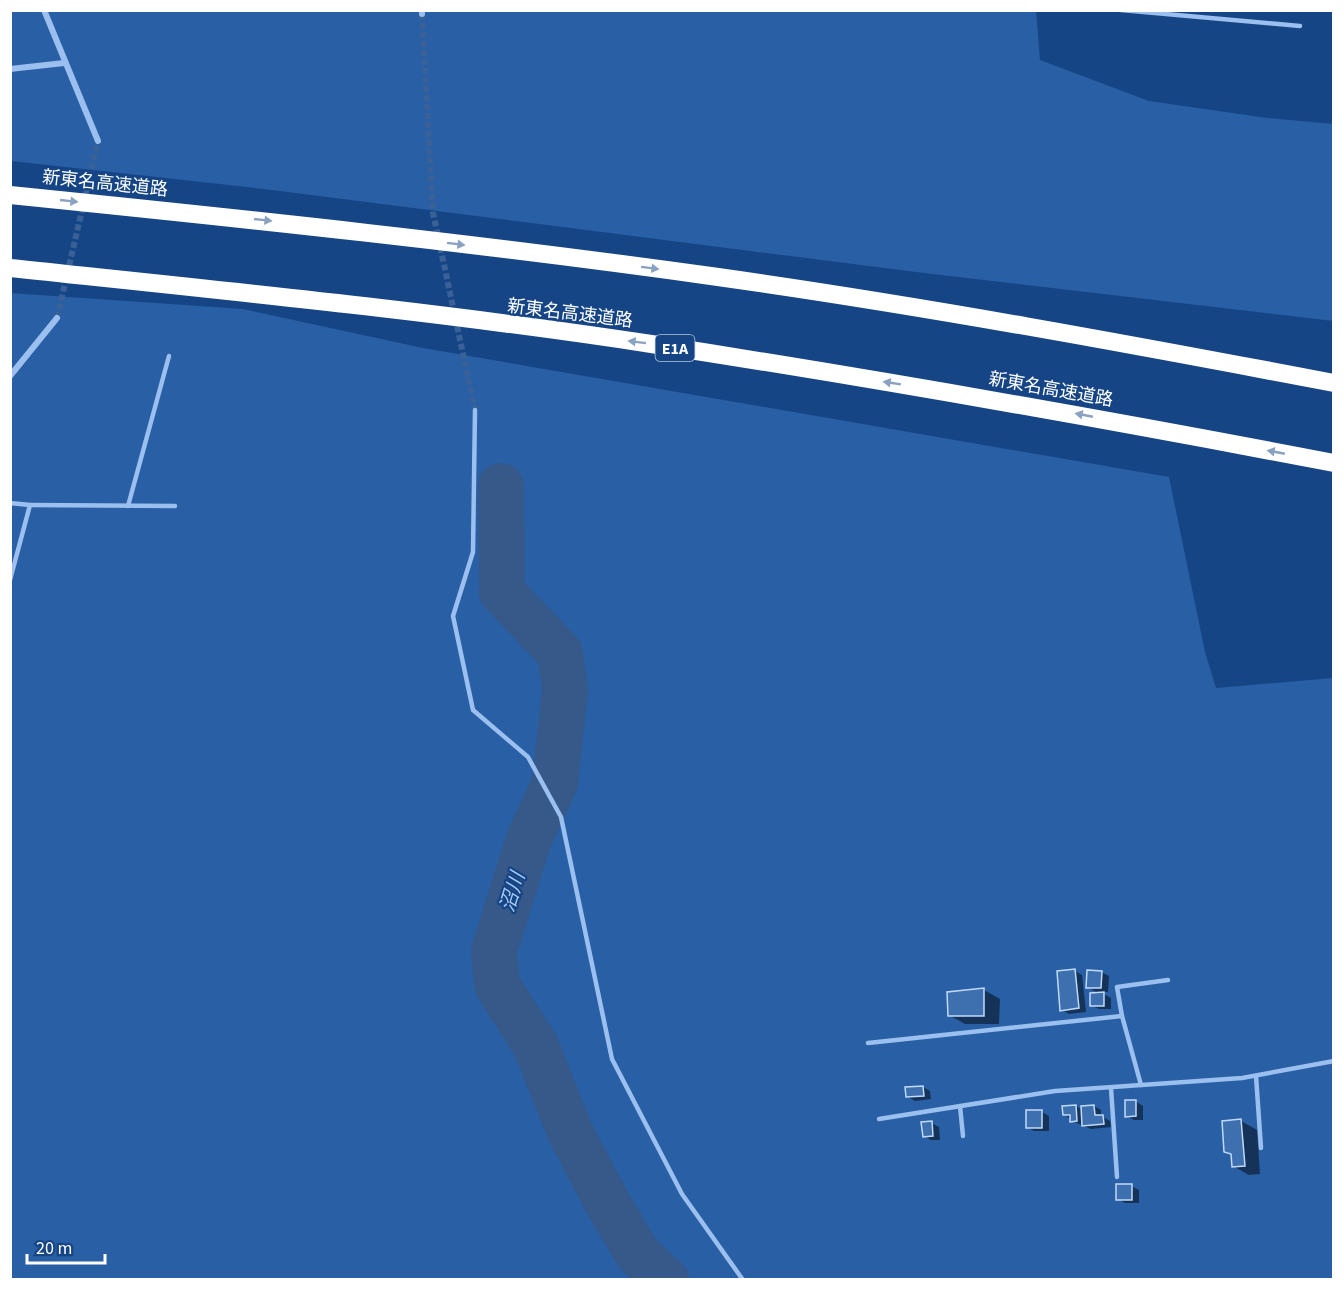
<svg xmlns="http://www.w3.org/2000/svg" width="1344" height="1290" font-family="'Source Sans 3','Noto Sans JP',sans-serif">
<rect width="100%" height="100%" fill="#164586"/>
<g fill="#285fa5">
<path d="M 11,11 L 1036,11 L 1040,60 L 1149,101 L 1267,118 L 1333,124 L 1333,321 L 924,273 L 264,189 L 11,161 Z"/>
<path d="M 10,293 L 243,309 L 423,348 L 1169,477 L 1205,652 L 1216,688 L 1333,678 L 1333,1279 L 11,1279 Z"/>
</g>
<g fill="#0007">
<path d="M 1075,971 L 1082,975 L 1086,1012 L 1069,1014 L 1062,1010 Z"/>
<path d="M 1101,972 L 1109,976 L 1108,992 L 1100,992 L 1111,998 L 1111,1009 L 1099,1009 L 1091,1005 L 1099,994 L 1088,987 Z"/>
<path d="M 984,990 L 1000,999 L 999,1024 L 965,1024 L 949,1015 L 948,993 Z"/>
<path d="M 923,1087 L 930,1091 L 931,1099 L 915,1101 L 907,1096 Z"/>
<path d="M 1135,1101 L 1143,1106 L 1143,1120 L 1134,1120 L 1127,1116 Z"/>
<path d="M 1076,1106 L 1083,1110 L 1094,1106 L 1101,1110 L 1101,1116 L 1110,1121 L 1111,1127 L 1091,1129 L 1072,1121 L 1064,1114 Z"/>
<path d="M 1027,1112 L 1042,1112 L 1049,1116 L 1049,1131 L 1034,1131 L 1027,1127 Z"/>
<path d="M 1241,1121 L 1257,1130 L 1260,1174 L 1249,1175 L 1233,1166 L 1232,1155 L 1226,1151 Z"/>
<path d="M 931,1123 L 939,1127 L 940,1140 L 931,1140 L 924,1136 Z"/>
<path d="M 1131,1186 L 1139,1190 L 1139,1203 L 1125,1203 L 1118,1199 Z"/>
</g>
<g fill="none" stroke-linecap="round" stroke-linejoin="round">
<path stroke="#365989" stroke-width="46" d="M 501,486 L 502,592 L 560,653 L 565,690 L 555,783 L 529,839 L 494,951 L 497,985 L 536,1046 L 570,1132 L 607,1202 L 637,1253 L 666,1280"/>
</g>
<g fill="#3e70b0" stroke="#c1dafa" stroke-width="1.5">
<path d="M 1075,969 L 1079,1008 L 1060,1011 L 1057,971 Z"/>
<path d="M 1087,970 L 1102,971 L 1101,988 L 1086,988 Z"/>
<path d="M 984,988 L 984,1016 L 948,1016 L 947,992 Z"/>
<path d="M 1104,992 L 1104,1006 L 1090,1006 L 1090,993 Z"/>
<path d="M 923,1086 L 924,1096 L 906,1097 L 905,1087 Z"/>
<path d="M 1125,1100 L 1136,1100 L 1136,1116 L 1125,1117 Z"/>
<path d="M 1076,1105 L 1077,1121 L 1070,1122 L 1070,1115 L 1063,1115 L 1062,1106 Z"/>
<path d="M 1094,1105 L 1095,1115 L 1103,1115 L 1104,1124 L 1082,1126 L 1081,1106 Z"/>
<rect x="1026" y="1110" width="16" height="18"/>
<path d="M 1241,1119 L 1245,1166 L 1232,1167 L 1231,1154 L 1224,1152 L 1222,1121 Z"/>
<path d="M 932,1121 L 933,1136 L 923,1137 L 921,1122 Z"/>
<rect x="1116" y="1184" width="16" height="16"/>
</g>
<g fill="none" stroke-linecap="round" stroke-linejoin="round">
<g stroke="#396198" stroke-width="6" stroke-dasharray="6 3" stroke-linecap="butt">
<path d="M 422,14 L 433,213 L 475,410"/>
<path d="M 57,318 L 98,141"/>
</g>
<g stroke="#9bbfee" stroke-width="4.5">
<path d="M 1121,10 L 1300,26"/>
<path d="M 475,410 L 473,552 L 453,616 L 473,710 L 528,757 L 561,817 L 612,1059 L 682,1194 L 743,1280"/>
<path d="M 10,503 L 30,505 L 10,580"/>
<path d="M 30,505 L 175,506"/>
<path d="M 128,506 L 169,356"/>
<path d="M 1122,1016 L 1117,987 L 1168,980"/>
<path d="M 868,1043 L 1122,1016 L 1141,1085"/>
<path d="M 1256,1076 L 1261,1148"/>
<path d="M 1111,1088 L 1117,1177"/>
<path d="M 960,1106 L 963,1136"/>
<path d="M 879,1119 L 1055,1091 L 1242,1078 L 1334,1061"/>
</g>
<g stroke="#9bbfee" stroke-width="6">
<path d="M 44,10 L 98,141"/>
<path d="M 422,10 L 422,14"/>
<path d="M 10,69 L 64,63"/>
<path d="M 10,376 L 57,318"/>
</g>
<g stroke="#fff" stroke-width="18">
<path d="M 10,195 C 247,219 483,244 718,277 C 924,306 1129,344 1334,383"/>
<path d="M 10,268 C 227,291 443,312 658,345 C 884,380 1109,420 1334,463"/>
</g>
</g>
<defs><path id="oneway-solid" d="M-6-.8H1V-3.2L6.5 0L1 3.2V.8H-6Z" transform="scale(1.5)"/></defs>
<g fill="#8aa2c2">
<use href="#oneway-solid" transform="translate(69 201) rotate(6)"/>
<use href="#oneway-solid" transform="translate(263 220) rotate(6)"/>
<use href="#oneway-solid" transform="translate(456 244) rotate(7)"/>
<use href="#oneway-solid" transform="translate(650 268) rotate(7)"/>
<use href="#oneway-solid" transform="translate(637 342) rotate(-173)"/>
<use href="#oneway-solid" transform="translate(892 383) rotate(-171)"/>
<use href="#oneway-solid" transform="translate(1084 415) rotate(-169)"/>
<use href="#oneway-solid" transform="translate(1276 452) rotate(-169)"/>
</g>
<g text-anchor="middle" stroke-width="4.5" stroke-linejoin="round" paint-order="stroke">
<rect fill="#164586" stroke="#b9c7db" stroke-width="1.5" x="655.5" y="335" width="39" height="26" rx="4.5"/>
<g font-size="16" font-weight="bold" fill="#fff">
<text x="675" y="354">E1A</text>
</g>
<g font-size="18" fill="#fff" stroke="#164586">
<text transform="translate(105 183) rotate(6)" y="6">新東名高速道路</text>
<text transform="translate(570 313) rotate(7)" y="6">新東名高速道路</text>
<text transform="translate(1051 389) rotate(10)" y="6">新東名高速道路</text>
</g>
<g font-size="20" font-style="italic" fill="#a6c9f6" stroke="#164586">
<text transform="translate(512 892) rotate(-73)" y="7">沼川</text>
</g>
</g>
<rect width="1344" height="1290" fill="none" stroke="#ffffff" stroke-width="24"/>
<path d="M27 1254v9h78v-9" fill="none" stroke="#ffffff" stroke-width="3"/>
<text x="36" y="1254" font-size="18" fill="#ffffff" stroke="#164586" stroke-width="4.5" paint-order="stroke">20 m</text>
</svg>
